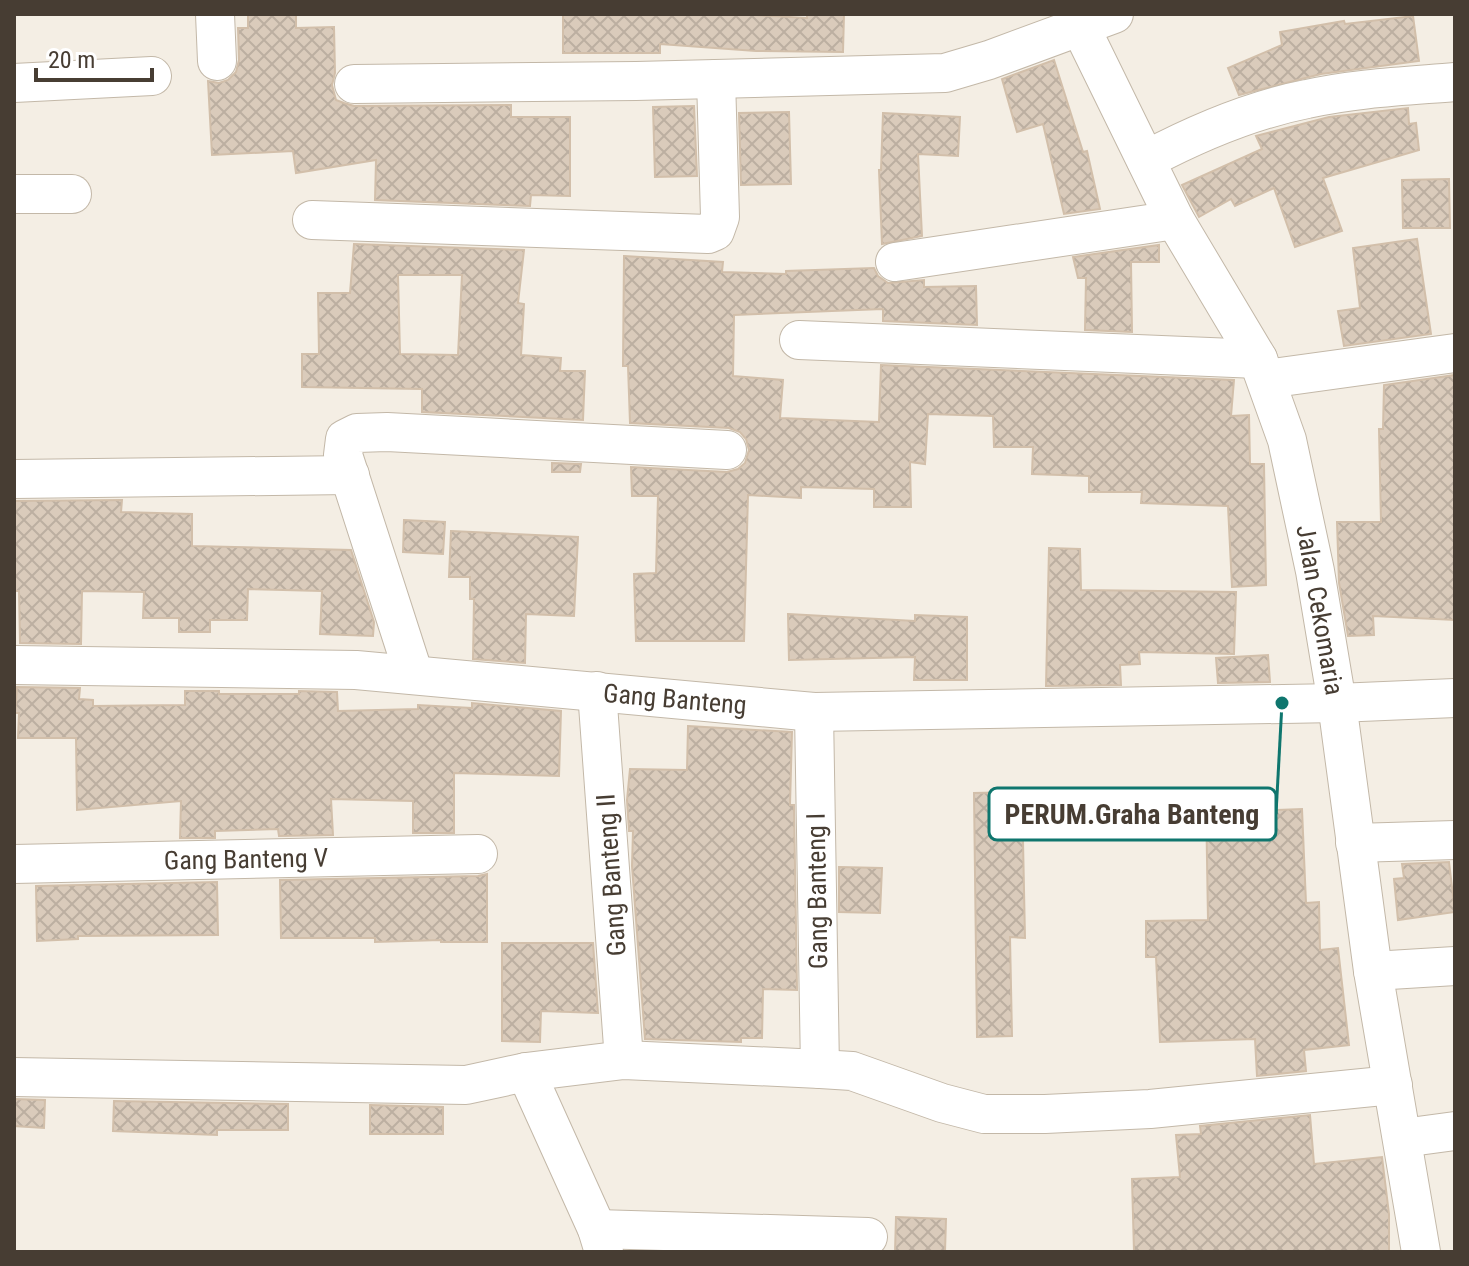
<svg xmlns="http://www.w3.org/2000/svg" width="1469" height="1266" font-family="'Roboto Condensed',sans-serif">
<defs>
<pattern id="building-cross-hatch" width="8" height="8" patternUnits="userSpaceOnUse" patternTransform="scale(2)"><rect width="8" height="8" fill="#dacbbb"/><path d="M0 0l8 8M0 8l8-8" fill="none" stroke="#bcafa1"/></pattern>
</defs>
<rect width="100%" height="100%" fill="#f4eee4"/>
<g fill="url(#building-cross-hatch)" stroke="#d2bfaa" stroke-width="2" fill-rule="evenodd">
<path d="M 248,14 L 296,14 L 296,28 L 334,27 L 335,73 L 332,85 L 336,100 L 344,103 L 354,106 L 511,105 L 511,117 L 570,117 L 570,196 L 531,195 L 530,206 L 375,200 L 376,160 L 296,173 L 293,151 L 212,155 L 208,81 L 219,83 L 228,80 L 236,72 L 239,60 L 238,28 L 248,28 Z"/>
<path d="M 563,14 L 737,14 L 807,18 L 807,14 L 844,14 L 843,52 L 756,51 L 660,44 L 660,53 L 563,53 Z"/>
<path d="M 1413,16 L 1419,61 L 1321,74 L 1239,95 L 1228,68 L 1282,45 L 1280,32 L 1344,21 L 1345,24 Z"/>
<path d="M 1054,60 L 1083,152 L 1087,151 L 1100,209 L 1064,214 L 1043,124 L 1017,132 L 1002,79 Z"/>
<path d="M 694,106 L 697,176 L 655,177 L 653,107 Z"/>
<path d="M 1408,108 L 1409,124 L 1416,123 L 1419,150 L 1323,178 L 1342,231 L 1295,247 L 1274,188 L 1235,206 L 1231,199 L 1199,217 L 1182,185 L 1262,149 L 1256,136 L 1329,117 Z"/>
<path d="M 789,112 L 791,184 L 741,185 L 739,113 Z"/>
<path d="M 883,113 L 960,117 L 958,156 L 918,154 L 922,236 L 882,244 L 879,170 L 881,170 Z"/>
<path d="M 1449,179 L 1450,228 L 1403,228 L 1402,180 Z"/>
<path d="M 1417,239 L 1431,334 L 1344,346 L 1338,311 L 1360,308 L 1353,248 Z"/>
<path d="M 354,244 L 524,250 L 518,303 L 524,304 L 521,355 L 561,358 L 560,371 L 585,371 L 583,420 L 422,412 L 422,389 L 302,387 L 302,354 L 319,354 L 318,293 L 350,293 ZM 398,275 L 462,275 L 458,355 L 400,354 Z"/>
<path d="M 1159,245 L 1159,262 L 1131,262 L 1132,332 L 1085,330 L 1086,278 L 1078,278 L 1073,257 Z"/>
<path d="M 624,256 L 723,262 L 722,272 L 786,274 L 786,271 L 874,268 L 878,276 L 888,283 L 924,280 L 924,287 L 976,286 L 977,325 L 883,321 L 883,309 L 734,315 L 733,376 L 783,380 L 780,418 L 879,422 L 881,365 L 1234,380 L 1231,416 L 1249,415 L 1250,464 L 1264,464 L 1266,585 L 1232,587 L 1228,506 L 1141,503 L 1142,492 L 1089,492 L 1089,476 L 1032,474 L 1033,447 L 994,447 L 993,416 L 928,414 L 925,464 L 910,462 L 911,507 L 874,507 L 874,489 L 801,487 L 801,498 L 748,495 L 744,641 L 636,641 L 634,574 L 656,573 L 658,496 L 632,496 L 631,467 L 727,472 L 738,469 L 745,463 L 749,450 L 746,439 L 740,432 L 729,428 L 630,423 L 628,366 L 623,366 Z"/>
<path d="M 1455,375 L 1455,620 L 1373,616 L 1374,635 L 1348,636 L 1339,583 L 1337,522 L 1381,522 L 1379,429 L 1383,429 L 1384,385 Z"/>
<path d="M 552,463 L 581,464 L 580,472 L 552,472 Z"/>
<path d="M 122,500 L 121,512 L 192,514 L 192,546 L 351,550 L 374,622 L 373,636 L 320,634 L 322,591 L 248,589 L 247,620 L 210,620 L 210,632 L 179,632 L 179,618 L 143,618 L 144,592 L 82,591 L 81,644 L 20,643 L 19,591 L 14,591 L 14,501 Z"/>
<path d="M 404,520 L 445,522 L 443,554 L 403,552 Z"/>
<path d="M 451,531 L 578,537 L 574,616 L 526,614 L 525,663 L 473,659 L 474,599 L 470,599 L 470,577 L 449,577 Z"/>
<path d="M 1049,548 L 1080,549 L 1081,590 L 1236,592 L 1234,654 L 1139,652 L 1140,664 L 1120,665 L 1121,685 L 1046,686 Z"/>
<path d="M 788,614 L 915,621 L 915,615 L 967,617 L 967,680 L 914,680 L 915,657 L 789,660 Z"/>
<path d="M 1268,655 L 1270,682 L 1218,683 L 1216,658 Z"/>
<path d="M 17,687 L 80,688 L 79,699 L 93,700 L 93,706 L 185,705 L 185,691 L 219,691 L 219,694 L 299,694 L 299,691 L 337,692 L 338,711 L 418,709 L 418,705 L 472,708 L 472,703 L 561,711 L 559,776 L 454,773 L 454,833 L 413,833 L 413,801 L 331,799 L 333,835 L 279,836 L 278,829 L 215,831 L 215,838 L 180,838 L 181,801 L 77,810 L 76,738 L 18,738 L 19,713 L 15,713 Z"/>
<path d="M 688,726 L 792,732 L 790,805 L 794,805 L 797,990 L 763,989 L 762,1038 L 741,1038 L 741,1042 L 645,1039 L 632,866 L 633,831 L 629,831 L 627,800 L 630,769 L 687,770 Z"/>
<path d="M 1022,792 L 1025,938 L 1010,937 L 1012,1036 L 977,1037 L 974,793 Z"/>
<path d="M 1206,798 L 1250,800 L 1250,811 L 1302,809 L 1306,903 L 1319,902 L 1320,950 L 1338,948 L 1349,1045 L 1304,1050 L 1306,1071 L 1257,1076 L 1255,1039 L 1160,1042 L 1156,957 L 1146,957 L 1146,921 L 1208,920 Z"/>
<path d="M 1449,862 L 1455,912 L 1398,920 L 1394,879 L 1404,878 L 1402,864 Z"/>
<path d="M 839,867 L 882,868 L 880,913 L 839,912 Z"/>
<path d="M 487,874 L 487,942 L 441,942 L 441,940 L 375,942 L 375,938 L 281,938 L 280,880 L 478,876 Z"/>
<path d="M 217,882 L 218,935 L 78,936 L 78,939 L 37,941 L 36,886 Z"/>
<path d="M 502,943 L 593,943 L 598,1013 L 541,1011 L 540,1042 L 502,1041 Z"/>
<path d="M 14,1099 L 45,1100 L 44,1128 L 14,1126 Z"/>
<path d="M 114,1101 L 288,1104 L 288,1130 L 217,1130 L 217,1135 L 113,1131 Z"/>
<path d="M 370,1105 L 443,1107 L 443,1134 L 370,1134 Z"/>
<path d="M 1310,1115 L 1314,1164 L 1382,1157 L 1389,1214 L 1389,1252 L 1134,1252 L 1132,1179 L 1180,1177 L 1176,1135 L 1201,1134 L 1200,1126 Z"/>
<path d="M 896,1217 L 946,1219 L 945,1252 L 895,1252 Z"/>
</g>
<g fill="none" stroke-linecap="round" stroke-linejoin="round">
<g stroke="#c3b8a8" stroke-width="40">
<g id="minor">
<path d="M 215,14 L 217,61"/>
<path d="M 1074,14 L 1175,220 L 1258,359 L 1287,440 L 1315,571 L 1337,703 L 1373,971 L 1421,1252"/>
<path d="M 14,83 L 152,76"/>
<path d="M 354,84 L 636,81 L 945,73 L 989,60 L 1114,14"/>
<path d="M 1146,160 C 1197,133 1251,110 1307,99 C 1356,88 1406,86 1455,82"/>
<path d="M 14,194 L 72,194"/>
<path d="M 312,220 L 708,234 L 715,231 L 720,217 L 716,79"/>
<path d="M 895,262 L 1175,220"/>
<path d="M 799,340 L 1258,359"/>
<path d="M 1266,379 L 1455,353"/>
<path d="M 14,479 L 350,475"/>
<path d="M 14,665 L 356,670 L 814,712 L 1337,703 L 1455,698"/>
<path d="M 414,675 L 343,455 L 345,439 L 357,433 L 387,432 L 727,450"/>
<path d="M 597,691 L 624,1060"/>
<path d="M 814,712 L 820,1069"/>
<path d="M 1355,843 L 1455,840"/>
<path d="M 14,864 L 478,854"/>
<path d="M 1373,971 L 1455,966"/>
<path d="M 526,1072 L 597,1229 L 604,1252"/>
<path d="M 14,1077 L 466,1085 L 526,1072 L 624,1060 L 820,1069 L 852,1071 L 942,1103 L 984,1114 L 1045,1114 L 1150,1109 L 1393,1085"/>
<path d="M 1403,1138 L 1455,1131"/>
<path d="M 597,1229 L 868,1237"/>
</g>
</g>
<use href="#minor" stroke="#fff" stroke-width="38"/>
</g>
<g text-anchor="middle" stroke-width="6" stroke-linejoin="round" paint-order="stroke">
<g font-size="26" fill="#473d33" stroke="#fff">
<text transform="translate(1320 610) rotate(80)" y="9">Jalan Cekomaria</text>
<text transform="translate(675 699) rotate(5)" y="9">Gang Banteng</text>
<text transform="translate(246 859) rotate(-1)" y="9">Gang Banteng V</text>
<text transform="translate(611 875) rotate(-94)" y="9">Gang Banteng II</text>
<text transform="translate(817 891) rotate(-91)" y="9">Gang Banteng I</text>
</g>
</g>
<path fill="none" stroke="#0f766e" stroke-width="3" d="M1282 703L1276 814"/>
<circle fill="#0f766e" stroke="#fff" stroke-width="3" cx="1282" cy="703" r="8"/>
<rect fill="#fff" stroke="#0f766e" stroke-width="3" x="989" y="788" width="287" height="52" rx="8"/>
<g font-size="28" text-anchor="middle" font-weight="bold" fill="#473d33">
<text x="1132" y="824">PERUM.Graha Banteng</text>
</g>
<rect width="1469" height="1266" fill="none" stroke="#473d33" stroke-width="32"/>
<path d="M36 68v12h116v-12" fill="none" stroke="#473d33" stroke-width="4"/>
<text x="48" y="68" font-size="24" fill="#473d33" stroke="#ffffff" stroke-width="6" paint-order="stroke">20 m</text>
</svg>
